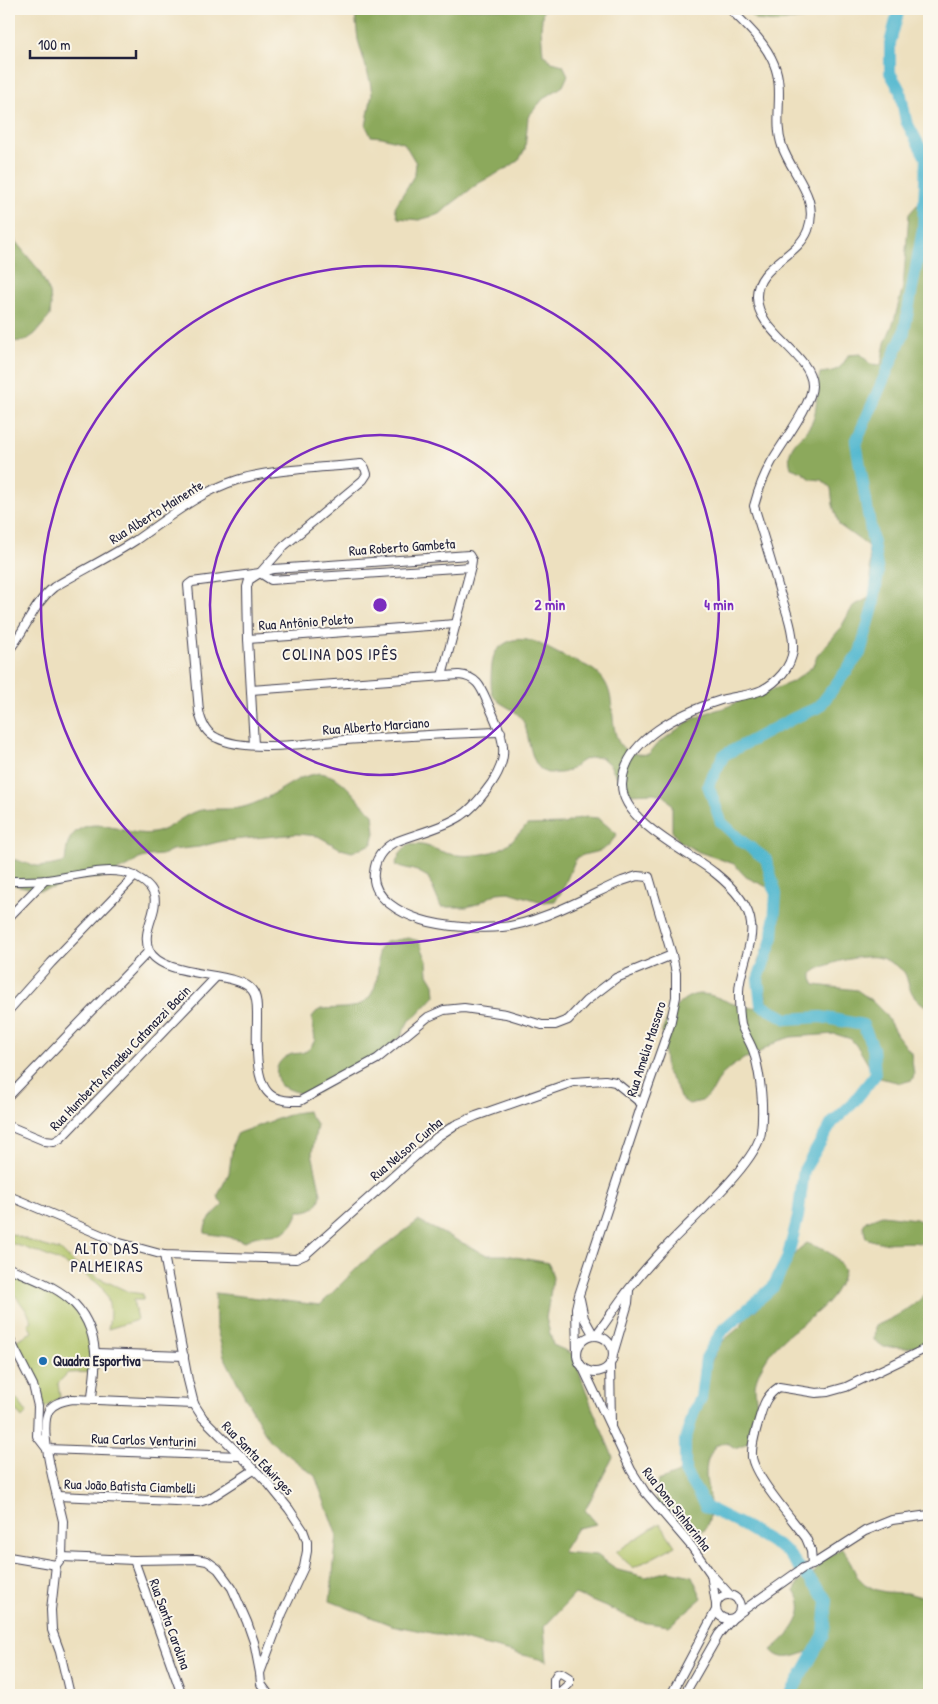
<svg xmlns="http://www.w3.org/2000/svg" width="938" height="1704" font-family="'Patrick Hand',sans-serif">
<rect width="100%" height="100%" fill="#fbf7ec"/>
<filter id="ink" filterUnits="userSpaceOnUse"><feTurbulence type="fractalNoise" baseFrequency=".02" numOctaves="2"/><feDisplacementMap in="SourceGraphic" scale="10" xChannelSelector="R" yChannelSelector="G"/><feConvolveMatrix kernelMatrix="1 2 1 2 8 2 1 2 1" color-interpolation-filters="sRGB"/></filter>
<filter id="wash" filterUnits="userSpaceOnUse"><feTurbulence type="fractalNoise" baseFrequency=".0096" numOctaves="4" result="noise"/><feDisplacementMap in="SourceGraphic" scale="20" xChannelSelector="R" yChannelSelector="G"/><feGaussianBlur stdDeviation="1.12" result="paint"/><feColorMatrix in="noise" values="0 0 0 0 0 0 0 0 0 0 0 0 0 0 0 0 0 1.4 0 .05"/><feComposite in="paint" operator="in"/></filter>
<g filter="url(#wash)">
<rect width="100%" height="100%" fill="#ede0bf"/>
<g fill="#b0c367" stroke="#697251">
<path d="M 9,1233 L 41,1245 L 62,1251 L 74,1263 L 101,1279 L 129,1292 L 143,1294 L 143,1300 L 133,1300 L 137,1320 L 108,1329 C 111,1314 111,1301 102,1288 C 89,1271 30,1248 9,1243 Z"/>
<path d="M 9,1272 C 27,1279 54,1288 69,1301 C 83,1312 90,1332 93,1349 C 95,1356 92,1365 92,1372 L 68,1373 L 58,1383 L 60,1397 L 45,1408 L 15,1341 L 32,1332 L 28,1324 L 32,1321 L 28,1313 L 15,1295 L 9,1294 Z"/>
<path d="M 17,1399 L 27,1413 L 22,1418 L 10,1403 Z"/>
<path d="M 660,1523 L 675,1546 L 633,1568 L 616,1552 Z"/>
</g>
<g fill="#8ca95c" stroke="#57664c">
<path d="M 357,9 L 543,9 L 541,29 L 543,54 L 552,62 L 563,65 L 568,75 L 563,86 L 543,99 L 528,117 L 525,149 L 519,160 L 509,167 L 479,183 L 450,205 L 440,214 L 419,220 L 398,218 L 395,207 L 415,174 L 416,163 L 404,143 L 382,137 L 371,136 L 366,126 L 372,94 L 370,81 L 358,40 L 355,13 Z"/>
<path d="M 743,9 L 827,9 L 802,19 L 777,22 L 756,20 Z"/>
<path d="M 929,201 L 929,1008 C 921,1004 911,995 909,986 C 907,981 907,976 904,972 C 899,967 888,960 881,958 C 867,953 821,963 812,974 L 812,979 L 815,985 L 857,990 L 871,1000 L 885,1014 L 897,1035 L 911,1053 L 914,1075 L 912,1080 L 901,1083 L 880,1078 L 871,1069 L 859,1049 L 851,1039 L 835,1034 L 791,1037 L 778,1041 L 752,1057 L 745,1058 L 731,1067 L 721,1076 L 712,1092 L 702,1101 L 689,1104 L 680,1098 L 676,1086 L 666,1071 L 662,1031 C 665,1022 670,1014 676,1007 C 708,971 736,1024 767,1002 L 765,990 L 759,980 L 758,961 L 766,941 L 780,919 L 778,901 L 775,896 L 767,887 L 746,877 L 734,864 L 699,852 L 679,841 L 672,831 L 672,805 L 665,796 L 654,793 L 627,794 L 610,765 L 601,757 C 597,757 593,757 589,758 C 574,762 574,775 552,773 C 551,773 545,773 545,772 C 529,765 530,735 523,721 C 516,708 502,707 494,697 C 489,691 491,660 495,653 C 499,647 506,642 513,640 C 532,637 543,646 559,654 C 576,663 596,665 606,684 C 620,709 601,759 649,754 L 656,745 L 686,723 L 706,713 L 727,707 L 749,696 L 772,690 L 792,682 L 812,667 L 817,656 L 840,629 L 853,606 L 873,596 L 868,546 L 839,525 L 833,505 L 831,488 L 822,480 L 811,479 L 802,472 L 791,468 C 783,441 808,438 814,417 C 818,402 816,387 820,373 C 836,371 841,370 848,355 L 861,354 L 870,364 L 881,365 L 885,343 L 894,321 L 903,287 L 909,214 L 917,205 Z"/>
<path d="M 9,217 L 15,241 L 39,270 L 50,293 L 51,305 L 50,316 L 35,334 L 25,341 L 9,342 Z"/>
<path d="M 319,773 C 346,776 353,798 373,814 L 375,833 L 372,844 L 352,852 L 341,849 L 318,836 L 297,834 L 222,841 L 199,847 L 172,850 L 162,855 L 149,856 L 139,859 L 129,866 L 108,875 L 98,878 L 73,880 L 53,888 L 40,890 L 9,884 L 9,859 C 20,860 23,863 32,865 C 43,868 54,865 65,862 C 67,847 67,835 82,828 C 103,818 129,837 153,833 C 169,830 179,818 194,812 C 210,806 230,812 247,806 C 264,801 281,789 297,780 C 303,776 312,775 319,773 Z"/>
<path d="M 587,817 L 598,818 L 617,834 C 602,858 597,848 576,858 L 562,891 L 555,901 L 542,902 L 509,892 L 497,893 L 477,904 L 467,907 L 441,907 L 428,877 L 417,871 L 395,865 L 400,854 L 408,845 C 426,843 430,848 446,853 C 463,858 496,856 510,842 C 516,837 521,831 527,825 L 564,824 L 575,819 Z"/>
<path d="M 408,938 L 419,941 L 427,961 L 428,974 L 434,984 L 435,996 L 417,1015 L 408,1022 L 401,1036 L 380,1054 L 318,1092 L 301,1094 L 281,1086 C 272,1072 277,1059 292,1054 C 296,1053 301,1054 304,1052 C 310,1050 312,1045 315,1040 L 312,1017 L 316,1012 L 321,1009 C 332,1008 346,1009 356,1006 C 379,999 379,969 378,951 L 385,942 Z"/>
<path d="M 307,1111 L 317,1125 L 312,1153 L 321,1194 C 320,1206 311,1212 299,1211 C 297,1216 295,1221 292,1225 C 279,1242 262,1229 244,1242 C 232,1236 218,1236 205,1233 C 203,1222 216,1212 223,1205 L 219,1199 L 218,1195 L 229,1173 L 233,1143 L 238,1133 L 294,1113 Z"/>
<path d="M 882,1215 L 916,1219 L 929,1225 L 929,1245 C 909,1238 886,1248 866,1238 L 863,1226 L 866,1221 Z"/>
<path d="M 418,1221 L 487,1255 L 505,1255 L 549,1263 L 553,1278 L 546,1318 L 553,1345 L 573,1354 L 591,1405 L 613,1457 L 585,1510 L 597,1524 L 577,1528 L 562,1552 L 597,1555 L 618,1570 L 646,1577 L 669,1571 L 692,1576 L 702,1598 L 669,1626 L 641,1622 L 575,1594 L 544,1627 L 547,1661 L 451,1637 L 391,1625 L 330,1601 L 337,1536 L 315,1476 L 269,1440 L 245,1397 L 224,1356 L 216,1326 L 215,1293 L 320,1305 L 361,1264 Z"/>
<path d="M 807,1243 C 826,1251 834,1251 844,1271 C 833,1316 787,1324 765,1361 C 761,1368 756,1377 755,1386 C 755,1392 756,1399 757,1405 C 758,1416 756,1432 748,1441 C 745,1445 739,1446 735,1448 L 726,1442 L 715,1446 C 712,1452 708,1457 707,1464 C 702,1488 719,1506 704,1531 L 682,1531 C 665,1513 650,1508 658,1481 L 679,1473 L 685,1448 L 691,1439 L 696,1406 L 705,1384 L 706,1373 L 717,1350 L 723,1341 L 741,1326 L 746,1317 L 757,1309 L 783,1268 L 799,1249 Z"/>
<path d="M 929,1289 L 929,1343 L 906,1348 L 884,1347 L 874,1340 L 875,1326 C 892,1319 919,1305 929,1289 Z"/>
<path d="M 843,1548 L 857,1576 L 865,1584 L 874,1589 L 885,1592 L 907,1593 L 918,1596 L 929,1595 L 929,1695 L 788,1695 L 802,1673 L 809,1654 L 807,1652 C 794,1657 781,1662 771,1650 C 788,1637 811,1614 795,1591 L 797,1584 L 803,1579 L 812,1576 L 823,1560 Z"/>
</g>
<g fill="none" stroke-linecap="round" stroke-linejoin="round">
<g stroke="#51b7cf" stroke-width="12">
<path d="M 800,1568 L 786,1551 L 744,1526 L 706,1507 L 685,1472 L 685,1441 L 694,1411 L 701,1398 L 706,1358 L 722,1331 L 773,1287 L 787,1259 L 798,1217 L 804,1170 L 832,1123 L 852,1104 L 875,1075 L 873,1048 L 863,1025 L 821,1017 L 787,1019 L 761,1005 L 758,979 L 773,937 L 776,894 L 766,859 L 740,840 L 721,822 L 708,785 L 724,755 L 794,718 L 819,707 L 860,653 L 873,607 L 878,573 L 856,442 L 904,332 L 923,229 L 926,158 L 906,121 L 900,90 L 890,73 L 890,43 L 899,9"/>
<path d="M 790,1695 L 824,1635 L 827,1600 L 806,1575"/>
</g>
</g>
</g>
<g filter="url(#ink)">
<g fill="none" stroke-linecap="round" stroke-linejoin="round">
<g stroke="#403e4f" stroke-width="10">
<g id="minor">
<path d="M 260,573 L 271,580 L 471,567"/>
<path d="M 248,639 L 456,624"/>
<path d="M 9,650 C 26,630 33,604 54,587 C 81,571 110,557 136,540 C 168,518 199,492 237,480 C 272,469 323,468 361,464 L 365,468 L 367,474 L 363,480 L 284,546 L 260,573 L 249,580 L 247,587 L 248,639 L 254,745"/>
<path d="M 442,676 L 471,567 L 472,560 L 469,555 L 274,569 L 260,573 L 192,582 L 188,585 L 199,711 C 201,722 205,733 217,738 C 248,753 310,743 345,740 C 397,737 449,733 501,732"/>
<path d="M 251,690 L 459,675 C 480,677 482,691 490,708 C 506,743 511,760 485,792 C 478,801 471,810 461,816 C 443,828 414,834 393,843 C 381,850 375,860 374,873 C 371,898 402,914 422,920 C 443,927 480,929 502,927 C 538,924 588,896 622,881 L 637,876 L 649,877 L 672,955 L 676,973 L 676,997 L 670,1025 L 642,1104 L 579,1295 L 576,1308 L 577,1354"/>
<path d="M 9,881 C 21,881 34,881 47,880 C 72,877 109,865 132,875 C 179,896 137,923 149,950 C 162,979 237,970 252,990 C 258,997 257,1010 257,1019 C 257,1039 253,1087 274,1097 C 282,1101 291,1101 300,1101 L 377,1059 L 428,1017 L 444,1010 L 464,1008 L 506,1014 L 542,1025 L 555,1025 L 568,1020 L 586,1001 L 616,978 L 672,955"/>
<path d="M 9,917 L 45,880"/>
<path d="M 9,1010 L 51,963 L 135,876"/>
<path d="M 9,1096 L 149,951"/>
<path d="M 9,1126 L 45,1141 L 54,1142 L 61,1138 L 216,977"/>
<path d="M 9,1196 L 120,1243 L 164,1255 L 296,1259 L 305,1255 L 437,1137 L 455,1125 L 476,1116 L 573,1082 L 605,1080 L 615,1082 L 642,1104"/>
<path d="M 164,1255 L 188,1380 L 194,1404 L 203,1418 L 268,1483 L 289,1509 L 303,1530 L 307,1541 L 307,1551 L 304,1567 L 282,1614 L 260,1673"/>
<path d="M 9,1268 C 52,1286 90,1298 95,1352 C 97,1366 93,1384 92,1398"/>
<path d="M 580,1299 L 584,1318 L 594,1336"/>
<path d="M 595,1336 C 605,1324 613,1310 623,1297 C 634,1282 647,1267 660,1253 C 683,1227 758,1163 761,1132 C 764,1107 761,1077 754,1053 C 751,1043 744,1034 741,1024 C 739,1014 739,1002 739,992 C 739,970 754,944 751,924 C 749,904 730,885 715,873 C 689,852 622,822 622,785 C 623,739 683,712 721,700 C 734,696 749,696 762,690 C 777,682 791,668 793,650 C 794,631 786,610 780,593 C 772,564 763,535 754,506 C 758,491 764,475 772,461 C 782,443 813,403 812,385 C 811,354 757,332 757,297 C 756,266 798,257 808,230 C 820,197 792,175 782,146 C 773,120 785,90 774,64 C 765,42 747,26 730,9"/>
<circle cx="595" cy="1354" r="18"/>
<path d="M 9,1338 L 33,1385 L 38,1406 L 37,1436 L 47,1449 L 239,1456"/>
<path d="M 96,1353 L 184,1356"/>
<path d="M 613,1354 L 628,1303 L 629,1291"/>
<path d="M 610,1363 L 611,1425"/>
<path d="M 583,1368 L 631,1470 L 645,1492 L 692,1547 L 711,1574 L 730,1595"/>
<path d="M 57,1496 L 199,1502 L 209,1499 L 254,1470"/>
<path d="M 9,1557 L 56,1565"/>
<path d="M 62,1557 L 134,1560 L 196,1559 L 207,1561 L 218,1569 L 232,1588 L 247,1622 L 254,1642 L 260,1673 L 261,1684 L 269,1695"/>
<path d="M 134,1560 L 182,1695"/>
<path d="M 812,1565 L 865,1531 L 892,1520 L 929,1515"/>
<path d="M 711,1574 L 716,1604"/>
<circle cx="728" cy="1607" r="12"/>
<path d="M 738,1614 L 803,1568 L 812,1565 L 811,1550 L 806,1538 C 793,1520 754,1476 752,1457 C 751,1445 755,1434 758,1423 C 763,1407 764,1397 779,1387 L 816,1393 L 828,1392 L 846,1387 L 929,1347"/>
<path d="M 70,1695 L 60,1652 L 52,1630 L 51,1610 L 56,1565 L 62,1557 L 63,1521 C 58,1498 37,1430 49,1410 C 55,1402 64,1401 73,1399 L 194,1404"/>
<path d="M 554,1695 L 554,1679 L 557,1674 L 561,1673 L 569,1678 L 569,1684 L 561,1691 L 559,1695"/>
<path d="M 671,1695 L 716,1610"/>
<path d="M 684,1695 L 719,1634 L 732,1619"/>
</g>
</g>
<use href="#minor" stroke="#fff" stroke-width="8"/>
</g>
</g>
<g fill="none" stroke="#7b2cbf" stroke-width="2.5">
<circle cx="380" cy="605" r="170"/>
<circle cx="380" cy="605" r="339"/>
</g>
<circle fill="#1f6fb2" stroke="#fbf7ec" stroke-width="2" cx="43" cy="1361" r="5"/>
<g text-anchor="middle" stroke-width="4" stroke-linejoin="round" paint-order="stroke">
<g font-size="14" fill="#22223b" stroke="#fbf7ec">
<text transform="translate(156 512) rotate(-32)" y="5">Rua Alberto Mainente</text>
<text transform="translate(402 547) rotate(-4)" y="5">Rua Roberto Gambeta</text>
<text transform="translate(306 622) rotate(-4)" y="5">Rua Antônio Poleto</text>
<text transform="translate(376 726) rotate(-4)" y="5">Rua Alberto Marciano</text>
<text transform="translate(646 1049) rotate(-72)" y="5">Rua Amelia Massaro</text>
<text transform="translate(120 1058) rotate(-46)" y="5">Rua Humberto Amadeu Catanazzi Bacin</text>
<text transform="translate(406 1149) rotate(-40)" y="5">Rua Nelson Cunha</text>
<text transform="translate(144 1440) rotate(2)" y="5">Rua Carlos Venturini</text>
<text transform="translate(258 1458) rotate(46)" y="5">Rua Santa Edwirges</text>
<text transform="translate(130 1486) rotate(2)" y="5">Rua João Batista Ciambelli</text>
<text transform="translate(677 1509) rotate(52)" y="5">Rua Dona Sinharinha</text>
<text transform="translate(170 1624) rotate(70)" y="5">Rua Santa Carolina</text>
</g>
<g font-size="14" font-weight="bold" fill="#22223b" stroke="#fbf7ec" text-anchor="start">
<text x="53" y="1366">Quadra Esportiva</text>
</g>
<g font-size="16" letter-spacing="1" fill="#22223b" stroke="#fbf7ec">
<text x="340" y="660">COLINA DOS IPÊS</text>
<text x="107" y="1254">ALTO DAS<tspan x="107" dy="18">PALMEIRAS</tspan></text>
</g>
</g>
<circle cx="380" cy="605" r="8" fill="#7b2cbf" stroke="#fbf7ec" stroke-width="2.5"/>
<g font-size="15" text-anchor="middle" font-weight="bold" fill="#7b2cbf" stroke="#fbf7ec" stroke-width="4" stroke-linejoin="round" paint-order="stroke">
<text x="550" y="610">2 min</text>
<text x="719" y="610">4 min</text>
</g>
<rect width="938" height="1704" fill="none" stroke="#fbf7ec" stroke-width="30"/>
<path d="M30 50v8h106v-8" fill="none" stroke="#22223b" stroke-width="2.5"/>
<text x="38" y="50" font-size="15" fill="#22223b" stroke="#fbf7ec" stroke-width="4" paint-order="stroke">100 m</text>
</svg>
